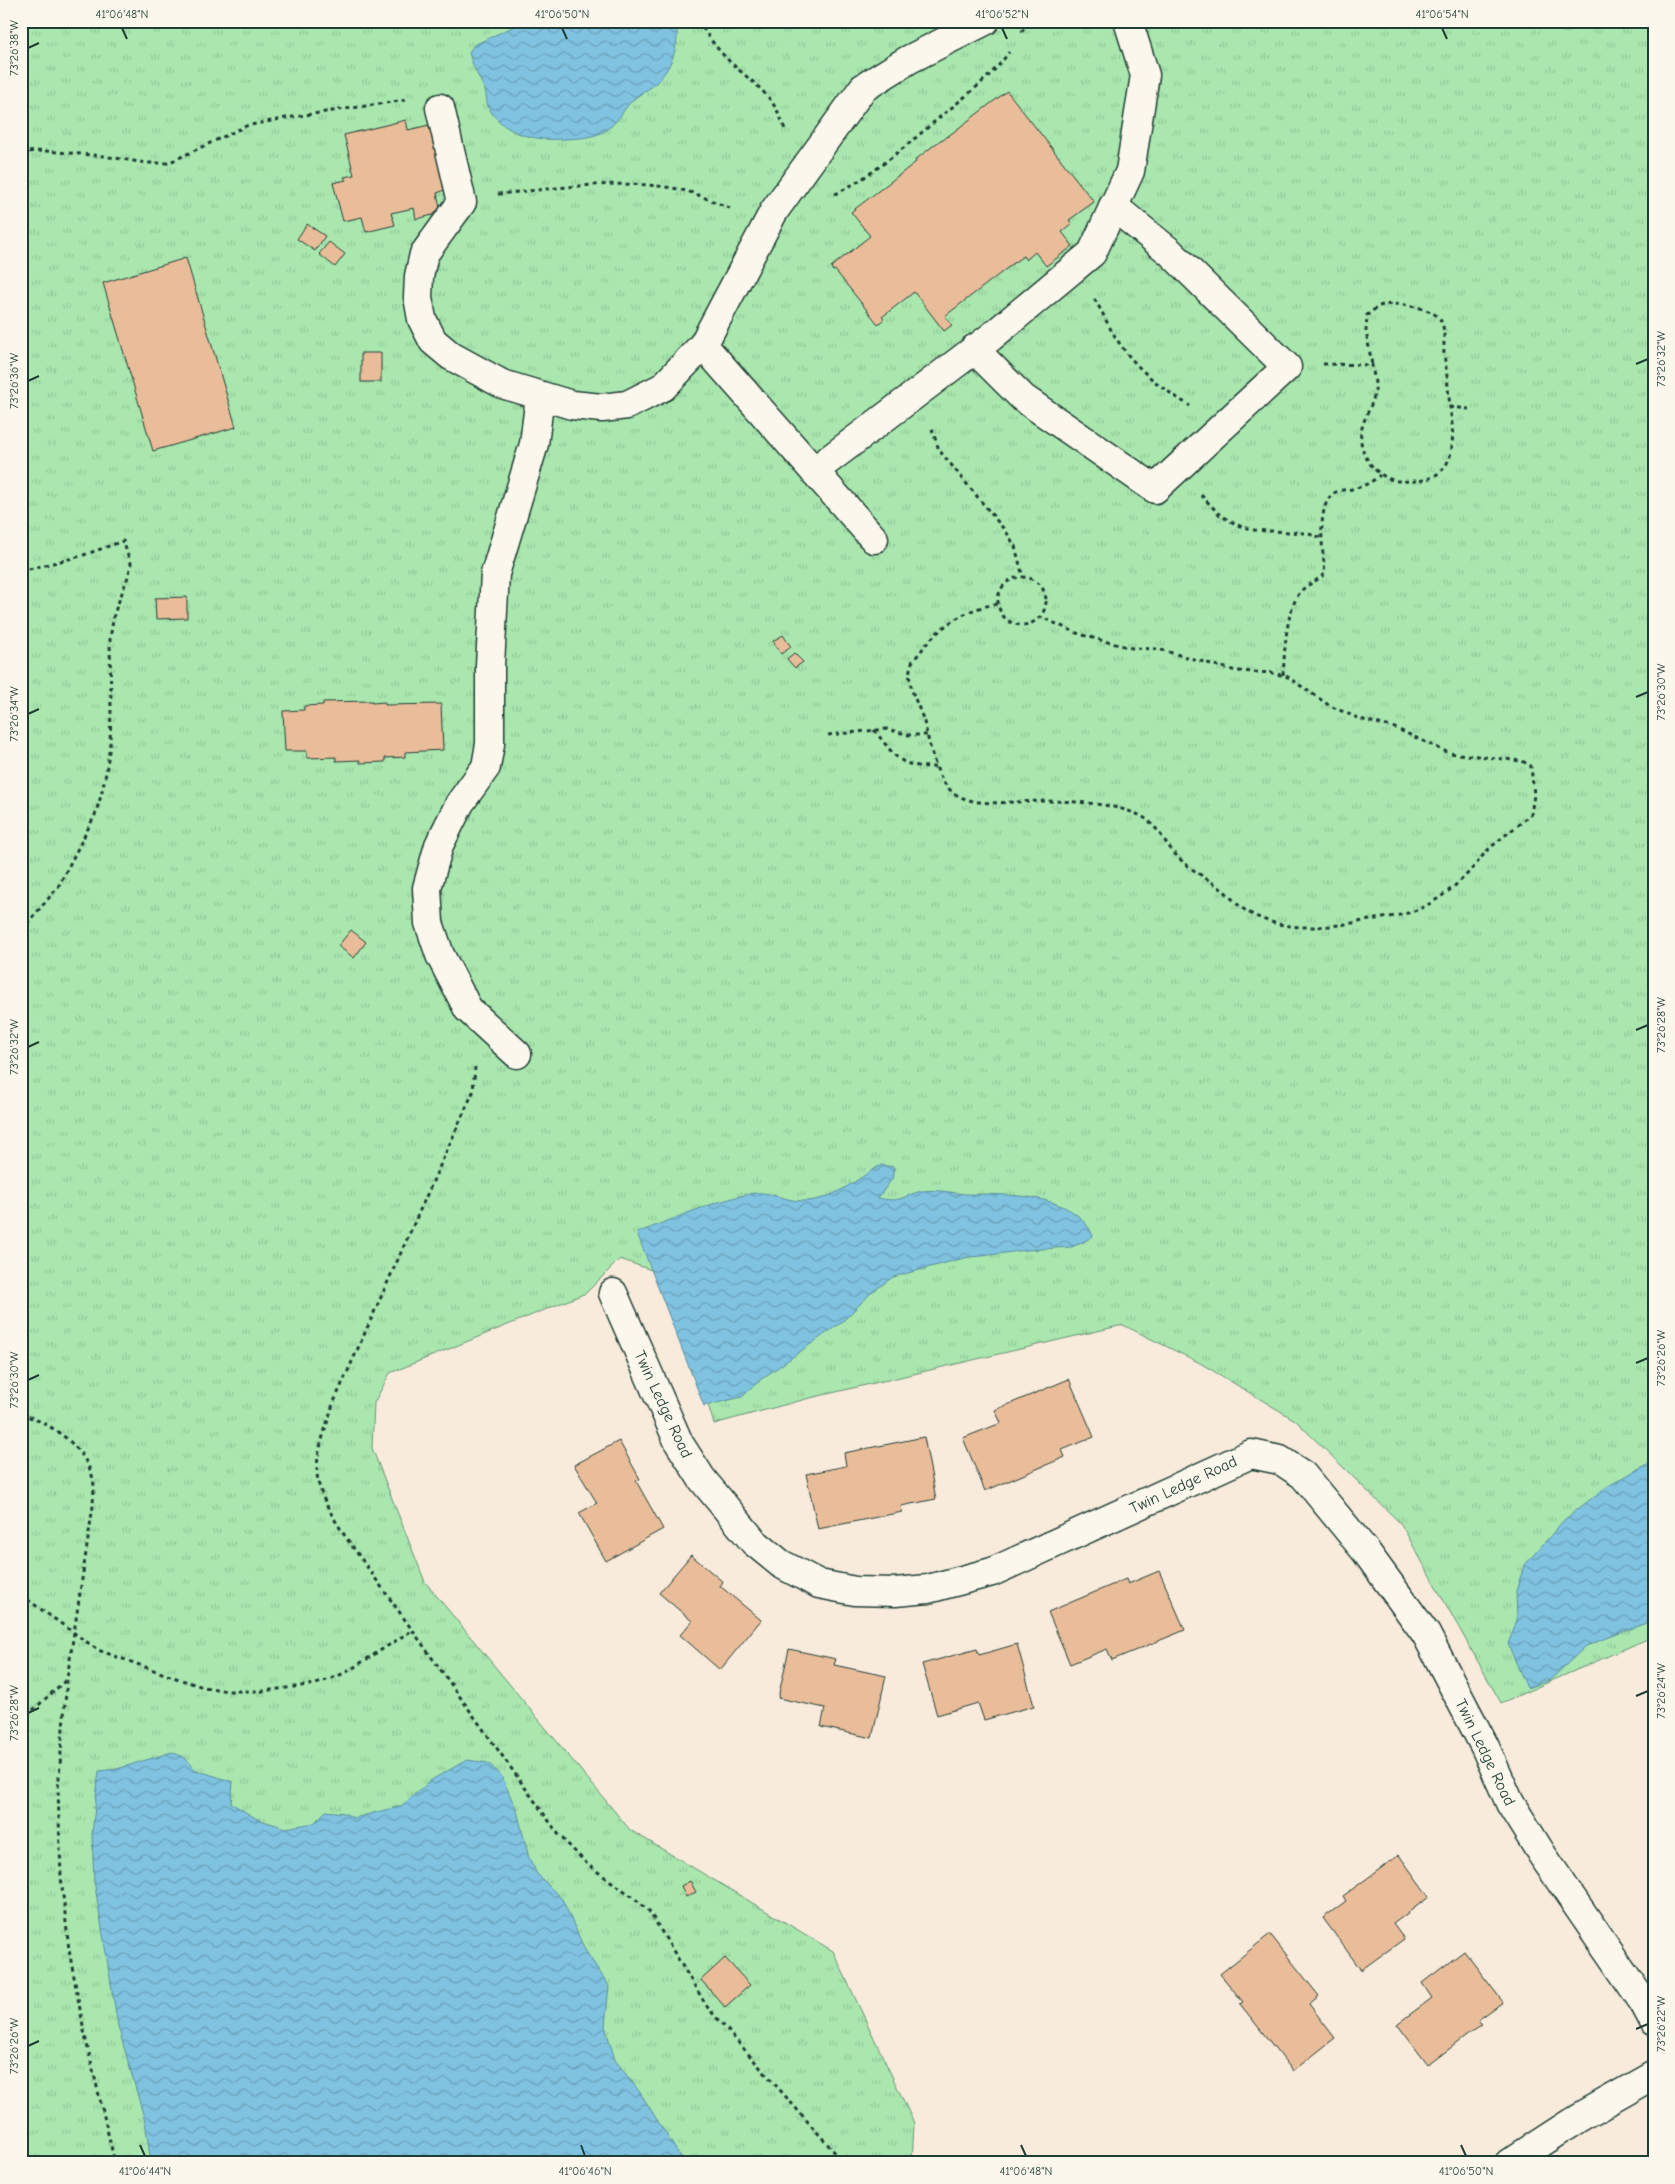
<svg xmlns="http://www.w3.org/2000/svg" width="1675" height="2184" font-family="'Comic Neue',sans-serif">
<defs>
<pattern id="grass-tufts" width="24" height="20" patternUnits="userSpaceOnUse" patternTransform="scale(1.25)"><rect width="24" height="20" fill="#a9e7af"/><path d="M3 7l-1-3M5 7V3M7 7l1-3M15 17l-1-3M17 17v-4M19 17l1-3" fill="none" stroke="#91c797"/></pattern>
<pattern id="water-waves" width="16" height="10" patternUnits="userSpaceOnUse" patternTransform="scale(1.25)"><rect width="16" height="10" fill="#80c3e1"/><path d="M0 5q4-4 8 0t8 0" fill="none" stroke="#68a0b7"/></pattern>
</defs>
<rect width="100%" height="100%" fill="#f8ebdc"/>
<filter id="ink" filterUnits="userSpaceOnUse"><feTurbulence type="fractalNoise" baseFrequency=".02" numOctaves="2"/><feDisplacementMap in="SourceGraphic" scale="10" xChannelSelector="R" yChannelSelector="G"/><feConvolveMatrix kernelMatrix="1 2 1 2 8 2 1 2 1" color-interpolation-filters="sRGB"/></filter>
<g filter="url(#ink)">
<path fill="url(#grass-tufts)" stroke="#649272" d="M 21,21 L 1654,21 L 1654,1636 L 1501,1703 L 1401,1524 L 1295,1420 L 1200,1363 L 1123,1325 L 806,1399 L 714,1424 L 668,1276 L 620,1259 L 586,1293 L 390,1373 L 374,1403 L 372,1448 L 425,1582 L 630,1830 L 833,1951 L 914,2123 L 912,2163 L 21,2163 Z"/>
<g fill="url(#water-waves)" stroke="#598d9c">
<path d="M 525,21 L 676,21 C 680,43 673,65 658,81 C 652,88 641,93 634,99 C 623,108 621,120 606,130 C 594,138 580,138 566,139 C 538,141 504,136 489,108 C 486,103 487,96 485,90 C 479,77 472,66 469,52 L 474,45 Z"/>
<path d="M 881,1165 L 894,1167 L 892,1179 L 878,1198 C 883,1199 889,1200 894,1200 C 904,1199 913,1192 923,1191 C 936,1189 952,1193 965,1194 C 1005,1195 1074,1191 1093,1236 L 1082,1243 L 1071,1247 L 1027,1250 L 982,1256 L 968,1257 L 893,1277 L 872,1292 L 842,1322 L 760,1380 L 742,1397 L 704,1406 L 637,1233 C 673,1219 711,1202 749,1194 C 768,1189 783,1201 802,1201 C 832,1202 856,1179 881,1165 Z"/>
<path d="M 1654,1460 L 1654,1620 L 1586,1646 L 1550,1680 L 1527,1688 L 1508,1644 L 1517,1620 L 1516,1591 L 1524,1566 L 1564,1520 L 1605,1488 Z"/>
<path d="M 172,1752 L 185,1758 L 196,1770 L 233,1782 L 231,1803 L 257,1819 L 286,1828 L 314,1823 L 326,1811 L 344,1813 L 354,1818 L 401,1806 L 433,1779 L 467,1760 L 488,1763 L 501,1775 L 517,1811 L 529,1858 L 537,1874 L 562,1899 L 585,1950 L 609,1986 L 605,2026 L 615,2060 L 639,2091 L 678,2153 L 687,2163 L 151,2163 L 145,2121 L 118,2026 L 94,1880 L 92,1834 L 99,1771 L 117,1769 Z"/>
</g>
<g fill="#eabd9a" stroke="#1f3d34">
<path d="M 1007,91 L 1094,202 L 1069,220 L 1072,224 L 1062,232 L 1073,246 L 1046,266 L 1035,252 L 1026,260 L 1023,256 L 945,316 L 952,325 L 944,331 L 914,292 L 882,317 L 884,319 L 878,324 L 835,270 L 833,271 L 831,267 L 870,236 L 851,212 L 916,162 L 915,160 L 942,139 L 943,140 Z"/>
<path d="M 406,120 L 408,130 L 429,125 L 445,190 L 437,193 L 441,213 L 416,219 L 414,208 L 391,213 L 395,225 L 366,232 L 362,217 L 343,221 L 333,183 L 346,180 L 344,177 L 354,175 L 344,135 Z"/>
<path d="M 307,224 L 325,236 L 315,251 L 297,239 Z"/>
<path d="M 329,242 L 345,254 L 335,267 L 319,254 Z"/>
<path d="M 186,258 L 236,427 L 153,451 L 103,283 Z"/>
<rect x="361" y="353" width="20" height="29"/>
<path d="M 187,597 L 187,618 L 156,619 L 155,598 Z"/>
<path d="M 783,635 L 791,647 L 781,654 L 773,641 Z"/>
<path d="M 794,653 L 803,662 L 795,668 L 787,659 Z"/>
<path d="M 372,701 L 372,703 L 385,702 L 385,705 L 441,704 L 443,750 L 405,752 L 405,757 L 385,758 L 385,762 L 360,763 L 360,760 L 336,761 L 336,757 L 307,758 L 307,751 L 285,751 L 283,711 L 304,710 L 304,706 L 323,705 L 323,702 Z"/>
<path d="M 351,930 L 366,942 L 354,958 L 338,946 Z"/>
<path d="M 1069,1379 L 1094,1437 L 1062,1450 L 1065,1457 L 985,1491 L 963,1438 L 1001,1423 L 995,1410 Z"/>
<path d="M 924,1437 L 936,1499 L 901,1506 L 902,1512 L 818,1529 L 806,1474 L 846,1466 L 844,1453 Z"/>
<path d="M 619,1441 L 640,1479 L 636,1481 L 663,1529 L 606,1561 L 579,1513 L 597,1503 L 574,1465 Z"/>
<path d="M 691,1555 L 723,1582 L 720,1586 L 761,1620 L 720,1670 L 680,1635 L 692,1621 L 659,1593 Z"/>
<path d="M 1159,1571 L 1185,1630 L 1112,1660 L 1107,1649 L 1070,1664 L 1048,1612 L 1126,1579 L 1128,1584 Z"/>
<path d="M 1017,1644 L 1034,1706 L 984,1720 L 978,1703 L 937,1715 L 922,1664 L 977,1649 L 979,1655 Z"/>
<path d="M 789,1649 L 836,1659 L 834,1665 L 886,1676 L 872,1738 L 821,1727 L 825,1708 L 778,1698 Z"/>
<path d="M 1399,1855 L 1429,1897 L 1393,1924 L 1404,1939 L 1361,1970 L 1323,1918 L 1346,1901 L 1343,1896 Z"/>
<path d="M 690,1881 L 696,1892 L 686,1897 L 681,1886 Z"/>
<path d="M 1270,1934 L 1319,1996 L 1309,2004 L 1335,2038 L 1293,2071 L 1240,2004 L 1243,2002 L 1220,1974 Z"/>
<path d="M 1464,1951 L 1503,2002 L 1478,2020 L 1482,2024 L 1428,2065 L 1397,2024 L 1432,1998 L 1422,1983 Z"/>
<path d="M 725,1958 L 750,1985 L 725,2007 L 701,1980 Z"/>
<path d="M 1193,2158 L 1197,2163 L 1186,2163 Z"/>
</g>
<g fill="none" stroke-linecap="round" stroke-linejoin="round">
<g stroke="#1f3d34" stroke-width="31">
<g id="minor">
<path d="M 440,108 L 462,202 L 424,254 L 419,276 L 418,297 L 422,319 L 433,341 L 451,356 L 502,384 L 572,405 L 602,408 L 627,405 L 663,387 L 703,345 L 774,211 L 863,88 L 908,60 L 985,21"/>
<path d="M 703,345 L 814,471"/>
<path d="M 974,349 L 1023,398 L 1155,489 L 1287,367 L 1170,252 L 1113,206"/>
<path d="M 874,539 L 814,471 L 991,337 L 1092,253 L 1130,171 L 1145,75 L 1128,21"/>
<path d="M 517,1054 L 468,1009 L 440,955 L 429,923 L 427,888 L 439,845 L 460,803 L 486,767 L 490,744 L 490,665 L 495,574 L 534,444 L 540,396"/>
<path d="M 613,1293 L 679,1443 L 702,1479 L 754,1542 L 781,1564 L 819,1584 L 855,1591 L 895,1592 L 928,1589 L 992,1572 L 1251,1454 L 1280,1460 L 1303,1475 L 1367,1553 L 1426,1634 L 1485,1747 L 1510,1803 L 1543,1856 L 1644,2003 L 1654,2022"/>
<path d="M 1509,2163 L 1580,2117 L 1654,2075"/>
</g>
</g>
<g stroke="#1f3d34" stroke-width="3" stroke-dasharray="4 4" stroke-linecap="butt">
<path d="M 698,21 C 705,31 711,41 719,50 C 744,80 773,88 785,130"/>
<path d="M 1022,32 L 1027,21"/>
<path d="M 21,152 L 46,151 L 103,156 L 146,163 L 168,163 L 246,126 L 286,118 L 405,100"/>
<path d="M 498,194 C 554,189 626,177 682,190 C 699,194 716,203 732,209"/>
<path d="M 835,194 C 874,175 907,145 940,117 C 964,97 991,78 1009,52"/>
<path d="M 1094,299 C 1102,310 1106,322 1113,333 C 1133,367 1157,385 1190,406"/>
<path d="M 1323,364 L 1372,365 C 1373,373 1376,383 1375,391 C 1373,407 1358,425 1361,442 C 1364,460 1376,475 1393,480 C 1400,482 1409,481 1416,481 C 1459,477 1454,437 1450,407 C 1448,389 1447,371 1444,354 C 1443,342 1447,326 1438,317 C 1428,307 1396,302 1383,305 C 1377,306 1372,312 1367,315 L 1366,331 L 1372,365"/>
<path d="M 1450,407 L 1469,409"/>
<path d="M 932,429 L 939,450 L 1007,533 L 1015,546 L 1023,577"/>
<path d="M 1201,495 L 1220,515 L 1237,525 L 1254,530 L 1305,533 L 1323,538"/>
<path d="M 21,571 L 81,556 L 123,541 L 131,563 L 129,574 L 114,614 L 110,639 L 111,710 L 110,744 L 106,773 L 101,796 L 95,815 L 58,887 L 21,931"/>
<circle cx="1022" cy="601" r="24"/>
<path d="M 997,604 C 966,608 936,628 919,654 C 916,657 912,661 911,665 C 905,684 919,705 924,722 C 930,744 935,783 957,795 C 975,805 995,803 1015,802 C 1051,800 1108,800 1141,816 C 1157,824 1164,843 1177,856 C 1190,870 1209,879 1224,891 C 1232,898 1239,907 1248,912 C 1284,933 1325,928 1364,921 C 1386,917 1409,916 1429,904 C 1445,895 1459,883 1471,870 C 1478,863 1482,855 1489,849 C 1502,837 1518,826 1531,814 L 1534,795 L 1531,766 L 1522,761 L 1449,753 L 1395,728 L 1360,719 L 1330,706 L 1288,677 L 1273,673 L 1236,671 L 1158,649 L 1132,648 L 1111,643 L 1079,634 L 1041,617"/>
<path d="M 1283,675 C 1285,652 1285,607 1303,589 C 1310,583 1318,581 1325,573 C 1323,553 1315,502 1336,492 C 1341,489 1347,490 1352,489 C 1363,487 1372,482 1380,475"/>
<path d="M 874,730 C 897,758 898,767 936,767"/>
<path d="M 828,735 L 887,729 L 909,735 L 927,735"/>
<path d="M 475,1067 L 473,1092 L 333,1404 C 312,1471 307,1478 347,1539 L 559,1835 L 588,1865 L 633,1897 L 649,1911 L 708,2008 L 844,2163"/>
<path d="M 21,1414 C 51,1423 85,1446 93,1479 C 95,1487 93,1498 93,1506 L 67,1679 L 58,1789 L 61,1877 L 69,1950 L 85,2036 L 115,2163"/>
<path d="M 21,1595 L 98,1650 L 173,1677 L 203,1687 L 228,1691 L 264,1691 L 316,1684 L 345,1673 L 411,1631"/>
<path d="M 21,1721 L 66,1680"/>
</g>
<use href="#minor" stroke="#fbf7ec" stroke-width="28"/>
</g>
</g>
<path fill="none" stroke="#1f3d34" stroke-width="2" d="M 122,28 L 127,39M 562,28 L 567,39M 1002,28 L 1007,39M 1442,28 L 1447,39M 28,48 L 39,43M 1636,364 L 1648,359M 28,381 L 39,376M 1636,697 L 1648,692M 28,714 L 39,709M 1636,1030 L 1648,1025M 28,1047 L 39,1042M 1636,1363 L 1648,1358M 28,1380 L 39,1375M 1636,1696 L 1648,1691M 28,1713 L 39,1708M 1636,2029 L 1648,2024M 28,2046 L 39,2041M 140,2145 L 145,2156M 581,2145 L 585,2156M 1021,2145 L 1026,2156M 1461,2145 L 1466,2156"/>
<g text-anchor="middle" stroke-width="4" stroke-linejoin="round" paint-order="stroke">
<g font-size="16" fill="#1f3d34" stroke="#fbf7ec">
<text transform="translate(664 1404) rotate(65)" y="6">Twin Ledge Road</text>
<text transform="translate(1183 1484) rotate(-25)" y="6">Twin Ledge Road</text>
<text transform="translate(1486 1752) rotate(64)" y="6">Twin Ledge Road</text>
</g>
</g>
<rect width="1675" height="2184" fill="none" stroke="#fbf7ec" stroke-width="55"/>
<rect x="28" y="28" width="1620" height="2128" fill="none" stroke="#1f3d34" stroke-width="2"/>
<g font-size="12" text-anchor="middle" fill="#1f3d34">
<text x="122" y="18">41°06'48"N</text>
<text x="562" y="18">41°06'50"N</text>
<text x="1002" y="18">41°06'52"N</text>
<text x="1442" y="18">41°06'54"N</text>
<text transform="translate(14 48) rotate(-90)" y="4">73°26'38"W</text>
<text transform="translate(1661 359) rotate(-90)" y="4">73°26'32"W</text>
<text transform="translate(14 381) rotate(-90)" y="4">73°26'36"W</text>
<text transform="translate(1661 692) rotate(-90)" y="4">73°26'30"W</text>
<text transform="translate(14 714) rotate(-90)" y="4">73°26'34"W</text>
<text transform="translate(1661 1025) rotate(-90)" y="4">73°26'28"W</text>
<text transform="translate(14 1047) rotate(-90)" y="4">73°26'32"W</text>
<text transform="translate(1661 1358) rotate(-90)" y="4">73°26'26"W</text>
<text transform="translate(14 1380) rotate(-90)" y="4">73°26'30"W</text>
<text transform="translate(1661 1691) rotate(-90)" y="4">73°26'24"W</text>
<text transform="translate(14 1713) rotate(-90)" y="4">73°26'28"W</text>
<text transform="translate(1661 2024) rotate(-90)" y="4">73°26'22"W</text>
<text transform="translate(14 2046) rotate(-90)" y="4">73°26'26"W</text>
<text x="145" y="2175">41°06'44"N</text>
<text x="585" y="2175">41°06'46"N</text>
<text x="1026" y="2175">41°06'48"N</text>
<text x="1466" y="2175">41°06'50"N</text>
</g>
</svg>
